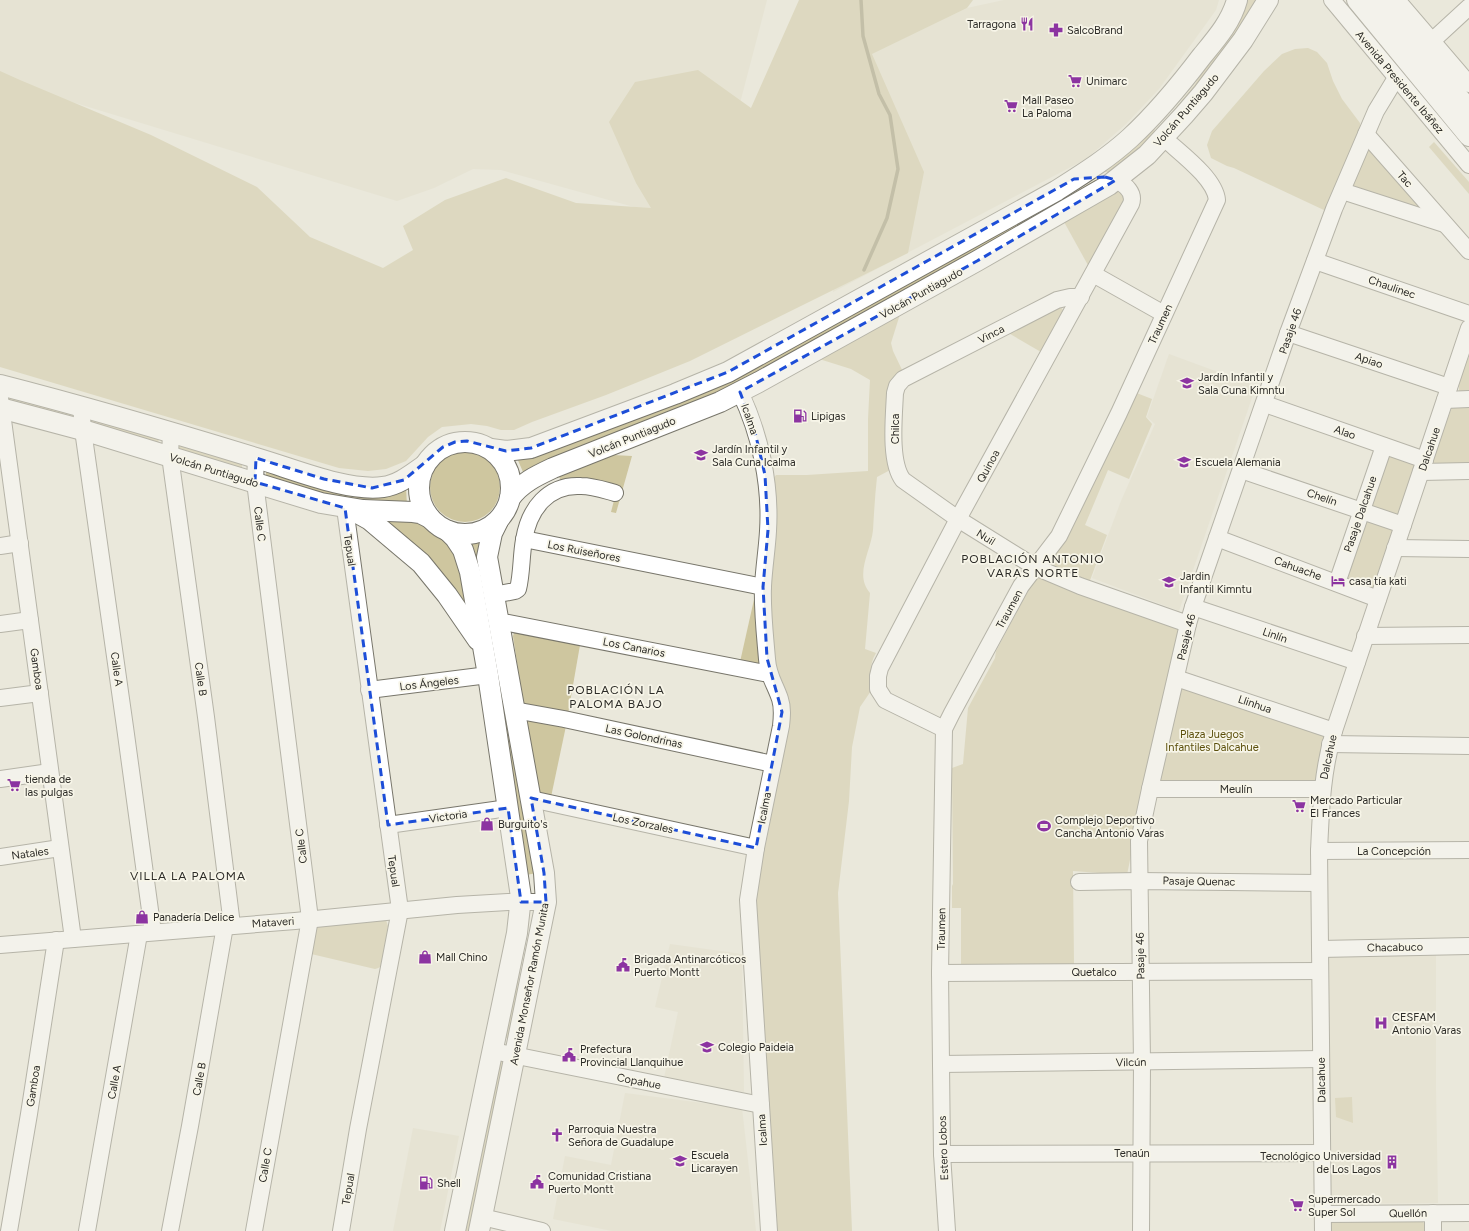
<svg xmlns="http://www.w3.org/2000/svg" width="1469" height="1231" font-family="Figtree,sans-serif">
<rect width="100%" height="100%" fill="#eae8db"/>
<g fill="#e2deca">
<path d="M 0,0 L 767,0 L 708,225 L 670,217 L 501,170 L 473,169 L 434,188 L 397,201 L 0,80 Z"/>
<path d="M 1004,0 L 1219,0 L 1216,10 L 1159,89 L 1126,124 L 1086,159 L 833,292 L 836,253 L 871,54 L 967,8 Z"/>
<path d="M 1169,354 L 1256,386 L 1179,611 L 1092,578 L 1121,501 L 1155,424 L 1147,417 Z"/>
<path d="M 670,944 L 742,954 L 744,1092 L 663,1083 L 678,1012 L 655,1007 Z"/>
<path d="M 1436,954 L 1436,1089 L 1438,1203 L 1326,1204 L 1326,956 Z"/>
<path d="M 625,1093 L 742,1108 L 756,1231 L 612,1231 L 553,1219 L 565,1156 L 611,1165 Z"/>
<path d="M 413,1128 L 459,1136 L 440,1231 L 393,1231 Z"/>
</g>
<g fill="#cec69f">
<path d="M 799,0 L 973,0 L 967,8 L 872,54 L 924,172 L 908,253 L 690,361 L 606,395 L 532,422 L 514,430 L 501,430 L 487,426 L 471,424 L 442,427 L 428,437 L 406,461 L 386,469 L 368,471 L 339,468 L 0,367 L 0,71 L 20,80 L 151,135 L 257,187 L 310,237 L 383,268 L 413,250 L 403,226 L 445,200 L 506,178 L 576,203 L 651,208 L 636,183 L 609,122 L 635,82 L 698,70 L 751,108 Z"/>
<path d="M 1244,0 L 1262,0 L 1187,101 L 1164,122 L 1195,84 Z"/>
<path d="M 1308,48 L 1317,52 L 1327,63 L 1333,81 L 1342,99 L 1360,123 L 1361,133 L 1326,211 L 1234,168 L 1227,166 L 1211,158 L 1207,145 L 1212,131 L 1264,71 L 1282,54 L 1295,49 Z"/>
<path d="M 1154,125 L 1155,134 L 1113,172 L 1099,172 Z"/>
<path d="M 1434,142 L 1469,182 L 1469,194 L 1429,147 Z"/>
<path d="M 1369,146 L 1430,212 L 1350,187 Z"/>
<path d="M 1095,180 L 1099,181 L 740,385 L 535,465 L 523,472 L 517,458 L 541,452 L 1040,213 Z"/>
<path d="M 1115,187 L 1122,191 L 1125,200 L 1089,267 L 1063,220 Z"/>
<path d="M 1060,306 L 1063,310 L 1041,352 L 1005,331 Z"/>
<path d="M 901,311 L 891,343 L 893,351 L 904,374 L 892,469 L 877,477 C 875,495 874,513 873,530 C 871,551 854,575 870,593 L 865,649 L 876,653 C 869,665 870,675 873,688 L 860,707 L 852,747 L 849,801 L 838,893 L 852,1231 L 774,1231 L 753,898 L 758,865 L 766,843 L 789,725 L 773,663 L 770,581 L 776,532 L 773,479 L 776,475 L 807,475 L 868,471 L 868,419 L 870,380 L 851,369 L 816,358 Z"/>
<path d="M 1469,356 L 1469,394 L 1460,393 L 1459,391 L 1459,382 Z"/>
<path d="M 1134,392 L 1152,399 L 1146,417 L 1152,424 L 1129,479 L 1108,470 L 1085,525 L 1107,535 L 1086,591 L 1179,625 L 1181,631 L 1152,748 L 1127,875 L 1073,871 L 1074,964 L 961,965 L 961,908 L 952,908 L 952,886 L 953,884 L 952,768 L 963,764 L 968,708 L 995,658 L 996,651 Z"/>
<path d="M 7,397 L 71,411 L 75,417 L 74,420 L 9,405 Z"/>
<path d="M 1453,405 L 1469,405 L 1469,466 L 1435,466 L 1432,459 L 1433,455 Z"/>
<path d="M 92,418 L 159,438 L 158,444 L 90,424 Z"/>
<path d="M 180,443 L 242,462 L 242,469 L 178,449 L 178,445 Z"/>
<path d="M 1385,449 L 1421,461 L 1376,595 L 1339,582 Z"/>
<circle cx="465" cy="487" r="35"/>
<path d="M 613,455 L 632,456 L 616,513 L 611,512 L 617,489 L 562,485 L 559,476 Z"/>
<path d="M 266,472 L 406,488 L 407,505 L 351,502 L 266,476 Z"/>
<path d="M 381,517 L 410,519 L 419,523 L 433,534 L 445,541 L 457,556 L 470,611 Z"/>
<path d="M 479,542 L 481,542 L 537,873 L 526,875 L 468,544 Z"/>
<path d="M 755,595 L 756,595 L 760,661 L 758,664 L 740,662 Z"/>
<path d="M 516,631 L 580,645 L 568,714 L 525,704 L 523,702 L 513,636 L 514,633 Z"/>
<path d="M 1179,682 L 1329,733 L 1318,785 L 1157,785 Z"/>
<path d="M 529,719 L 566,726 L 551,797 L 539,795 L 526,722 Z"/>
<path d="M 527,916 L 529,923 L 518,984 L 511,1039 L 506,1038 L 502,1035 Z"/>
<path d="M 386,920 L 388,926 L 384,961 C 382,966 380,968 375,969 L 307,953 L 315,925 Z"/>
<path d="M 497,1060 L 506,1061 L 474,1231 L 461,1231 Z"/>
<path d="M 1352,1097 L 1353,1123 L 1336,1117 L 1335,1098 Z"/>
<path d="M 1327,1217 L 1422,1220 L 1425,1225 L 1425,1231 L 1328,1231 Z"/>
</g>
<g fill="none" stroke-linecap="round" stroke-linejoin="round">
<path stroke="#968f6a" stroke-width="3.5" d="M 861,0 L 863,36 L 879,94 L 890,115 L 898,169 L 887,218 L 864,270"/>
<g stroke="#78766b" stroke-width="18">
<g id="minor">
<path d="M 1332,0 L 1469,165"/>
<path d="M 1397,0 L 1469,84"/>
<path d="M 1432,41 L 1469,7"/>
<path d="M 1366,134 L 1469,251"/>
<path d="M 1342,191 L 1444,224"/>
<path d="M 1315,261 L 1469,314"/>
<path d="M 1093,274 L 1164,314"/>
<path d="M 1081,297 L 1070,297 L 1057,300 L 903,379 L 897,386 L 895,393 C 894,416 889,462 903,480 L 958,519 L 1035,567 L 1080,586 L 1188,624"/>
<path d="M 1288,333 L 1449,387"/>
<path d="M 740,392 C 760,434 771,484 768,531 C 767,549 764,567 763,586 C 762,610 765,635 767,659 C 768,676 775,684 780,699 C 783,708 782,717 781,726 L 756,848 L 748,900 L 769,1231"/>
<path d="M 0,398 L 73,939"/>
<path d="M 1445,400 L 1469,399"/>
<path d="M 1265,404 L 1425,460"/>
<path d="M 81,406 L 83,430 L 125,727 L 153,932"/>
<path d="M 171,433 L 170,456 L 206,717 L 232,925"/>
<path d="M 1241,470 L 1403,525"/>
<path d="M 1421,472 L 1469,471"/>
<path d="M 1217,538 L 1378,599"/>
<path d="M 524,539 L 763,587"/>
<path d="M 0,546 L 20,543"/>
<path d="M 1395,548 L 1469,549"/>
<path d="M 1337,583 L 1384,446"/>
<path d="M 493,595 L 515,591 L 518,589 C 522,573 521,556 524,540 C 529,509 548,484 581,486 C 593,486 604,490 615,493"/>
<path d="M 1193,607 L 1357,662"/>
<path d="M 498,621 L 769,674"/>
<path d="M 0,624 L 30,620"/>
<path d="M 1365,636 L 1469,635"/>
<path d="M 1176,678 L 1334,731"/>
<path d="M 369,690 L 488,675"/>
<path d="M 0,698 L 40,693"/>
<path d="M 514,710 L 564,719 L 773,764"/>
<path d="M 944,729 L 885,700 L 878,689 L 878,676 L 880,668 L 958,519 L 1131,204 C 1135,193 1126,185 1116,180"/>
<path d="M 1330,744 L 1469,746"/>
<path d="M 0,779 L 50,772"/>
<path d="M 1150,789 L 1322,789"/>
<path d="M 531,799 L 756,848"/>
<path d="M 388,825 L 508,808"/>
<path d="M 1319,851 L 1469,850"/>
<path d="M 0,857 L 60,848"/>
<path d="M 1079,882 L 1139,881 L 1319,883"/>
<path d="M 0,945 L 295,921 L 457,905 L 508,902 L 546,902"/>
<path d="M 1320,949 L 1469,946"/>
<path d="M 940,973 L 1320,971"/>
<path d="M 493,1051 L 761,1105"/>
<path d="M 941,1064 L 1321,1059"/>
<path d="M 942,1154 L 1322,1153"/>
<path d="M 1433,1213 L 1433,1231"/>
<path d="M 1323,1214 L 1469,1213"/>
<path d="M 482,1217 L 542,1231"/>
<path d="M 9,1231 L 29,1114 L 56,940"/>
<path d="M 87,1231 L 139,934"/>
<path d="M 170,1231 L 190,1126 L 225,926"/>
<path d="M 254,1231 L 310,919 L 255,482 L 256,458"/>
<path d="M 341,1231 L 358,1129 L 400,910 L 345,508"/>
<path d="M 947,1231 L 942,1154 L 940,973 L 944,729 L 952,713 L 1021,586 L 1059,536 L 1119,413 L 1217,200 C 1215,178 1180,153 1164,138"/>
<path d="M 1141,1231 L 1142,1062 L 1139,841 L 1150,789 L 1188,624 L 1193,607 L 1288,333 L 1334,209 L 1376,111 L 1396,78"/>
<path d="M 1323,1231 L 1319,851 C 1321,809 1322,772 1334,731 L 1469,328"/>
</g>
</g>
<g stroke="#78766b" stroke-width="22">
<g id="major">
<path d="M 1357,0 L 1469,136"/>
<path d="M 1378,0 L 1469,110"/>
<path d="M 0,385 C 86,407 171,432 256,458 C 291,468 347,492 383,487 C 399,485 412,474 425,465"/>
<path d="M 0,408 L 83,430 L 321,503 L 363,510 L 413,512 L 420,513 L 430,518"/>
<circle cx="465" cy="488" r="46"/>
<path d="M 491,449 L 506,451 L 531,448 L 675,394 L 728,372 L 1056,191 C 1081,175 1107,159 1130,138 C 1156,114 1180,85 1202,56 C 1216,39 1231,22 1237,0"/>
<path d="M 510,498 C 521,483 536,476 553,468 L 720,402 L 759,382 L 977,261 L 1109,185 L 1147,155 L 1184,115 L 1203,93 L 1243,40 L 1268,0"/>
<path d="M 352,510 L 370,520 L 421,563 L 447,595 L 478,640"/>
<path d="M 448,531 L 455,538 L 463,550 L 470,572 L 488,675 L 521,897 L 517,933 L 455,1231"/>
<path d="M 479,1231 L 546,902 L 544,873 L 487,557 L 492,533 L 498,521"/>
</g>
</g>
<use href="#minor" stroke="#fff" stroke-width="16"/>
<use href="#major" stroke="#fff" stroke-width="20"/>
</g>
<path d="M0 0H1469V1231H0ZM 1105,177 L 1116,180 L 977,261 L 740,392 L 755,432 L 765,475 L 768,530 L 763,587 L 767,658 L 782,712 L 756,848 L 531,798 L 544,873 L 546,902 L 521,902 L 508,808 L 388,825 L 345,508 L 255,482 L 256,458 L 324,479 L 372,488 L 404,480 L 443,447 L 455,442 L 467,441 L 506,451 L 531,448 L 728,372 L 1074,179 Z" fill="#eae8db" fill-opacity=".55" fill-rule="evenodd"/>
<path fill="none" stroke="#1d4ed8" stroke-width="3" stroke-dasharray="8 5" stroke-linejoin="round" d="M 1105,177 L 1116,180 L 977,261 L 740,392 L 755,432 L 765,475 L 768,530 L 763,587 L 767,658 L 782,712 L 756,848 L 531,798 L 544,873 L 546,902 L 521,902 L 508,808 L 388,825 L 345,508 L 255,482 L 256,458 L 324,479 L 372,488 L 404,480 L 443,447 L 455,442 L 467,441 L 506,451 L 531,448 L 728,372 L 1074,179 Z"/>
<defs>
<g id="restaurant-bare" transform="scale(1.08)"><path d="M-5-6h1v4h1v-4h1v4h1v-4h1v5L-1.5 .5V6h-2V.5L-5-1ZM5-6V6H3V1.5H1.5Q1.5-4 5-6Z" fill="#8c34a1" stroke="#f7f5e8" stroke-width="2.5" paint-order="stroke"/></g>
<g id="pharmacy-bare" transform="scale(1.08)"><path d="M-2-6h4v4h4v4h-4v4h-4v-4h-4v-4h4Z" fill="#8c34a1" stroke="#f7f5e8" stroke-width="2.5" paint-order="stroke"/></g>
<g id="supermarket-bare" transform="scale(1.08)"><path d="M-6-5.5h2.5l.6 2H6L4.5 2H-2.5L-4.4-4H-6ZM-1.5 3.2a1.3 1.3 0 1 0 .1 0ZM3 3.2a1.3 1.3 0 1 0 .1 0Z" fill="#8c34a1" stroke="#f7f5e8" stroke-width="2.5" paint-order="stroke"/></g>
<g id="school-bare" transform="scale(1.08)"><path d="M0-5L7-2L0 1L-7-2ZM-4 1L0 2.5L4 1V4Q0 6-4 4Z" fill="#8c34a1" stroke="#f7f5e8" stroke-width="2.5" paint-order="stroke"/></g>
<g id="fuel-bare" transform="scale(1.08)"><path d="M-5.5-6h7V0h2V4h1.3V-2.5L3-4.5l.8-.8L6-3V5H2.5V1h-1V6h-7ZM-4.2-4.7v3.2H.2V-4.7Z" fill="#8c34a1" stroke="#f7f5e8" stroke-width="2.5" paint-order="stroke"/></g>
<g id="hotel-bare" transform="scale(1.08)"><path d="M-6-4.5h1.5V1H6V5H4.5V3h-9V5H-6ZM-4 0a1.8 1.8 0 1 1 3.6 0ZM.5 0V-2.5h3Q6-2.5 6 0Z" fill="#8c34a1" stroke="#f7f5e8" stroke-width="2.5" paint-order="stroke"/></g>
<g id="shop-bare" transform="scale(1.08)"><path d="M-5-2.5h2.3a2.7 3.5 0 0 1 5.4 0H5L5.5 6h-11ZM-1.5-2.5h3a1.5 2.3 0 0 0-3 0Z" fill="#8c34a1" stroke="#f7f5e8" stroke-width="2.5" paint-order="stroke"/></g>
<g id="stadium-bare" transform="scale(1.08)"><path d="M0-5a6.5 5 0 1 0 0 10a6.5 5 0 1 0 0-10ZM-3.5-1.8h7v3.6h-7Z" fill="#8c34a1" stroke="#f7f5e8" stroke-width="2.5" paint-order="stroke"/></g>
<g id="civic-bare" transform="scale(1.08)"><path d="M-.6-6.5H3V-4.5H.6V-3L4-1V1h2V6H-6V1h2V-1L-.6-3ZM-1.2 2.5V6h2.4V2.5Z" fill="#8c34a1" stroke="#f7f5e8" stroke-width="2.5" paint-order="stroke"/></g>
<g id="hospital-bare" transform="scale(1.08)"><path d="M-5-5h3v3.5h4V-5h3V5h-3V1.5h-4V5h-3Z" fill="#8c34a1" stroke="#f7f5e8" stroke-width="2.5" paint-order="stroke"/></g>
<g id="church-bare" transform="scale(1.08)"><path d="M-1.2-6h2.4v3.5h3.3v2.4h-3.3V6h-2.4V-.1h-3.3v-2.4h3.3Z" fill="#8c34a1" stroke="#f7f5e8" stroke-width="2.5" paint-order="stroke"/></g>
<g id="building-bare" transform="scale(1.08)"><path d="M-4-6H4V6H1V3H-1V6H-4ZM-2.5-4.3h1.7v1.8h-1.7ZM.8-4.3h1.7v1.8H.8ZM-2.5-1h1.7V.8h-1.7ZM.8-1h1.7V.8H.8Z" fill="#8c34a1" stroke="#f7f5e8" stroke-width="2.5" paint-order="stroke"/></g>
</defs>
<g fill-rule="evenodd">
<use href="#restaurant-bare" x="1027" y="24"/>
<use href="#pharmacy-bare" x="1056" y="30"/>
<use href="#supermarket-bare" x="1075" y="81"/>
<use href="#supermarket-bare" x="1011" y="106"/>
<use href="#school-bare" x="1187" y="383"/>
<use href="#fuel-bare" x="800" y="416"/>
<use href="#school-bare" x="701" y="455"/>
<use href="#school-bare" x="1184" y="462"/>
<use href="#hotel-bare" x="1338" y="581"/>
<use href="#school-bare" x="1169" y="582"/>
<use href="#supermarket-bare" x="14" y="785"/>
<use href="#supermarket-bare" x="1299" y="806"/>
<use href="#shop-bare" x="487" y="824"/>
<use href="#stadium-bare" x="1044" y="826"/>
<use href="#shop-bare" x="142" y="917"/>
<use href="#shop-bare" x="425" y="957"/>
<use href="#civic-bare" x="623" y="965"/>
<use href="#hospital-bare" x="1381" y="1023"/>
<use href="#school-bare" x="707" y="1047"/>
<use href="#civic-bare" x="569" y="1055"/>
<use href="#church-bare" x="557" y="1135"/>
<use href="#school-bare" x="680" y="1161"/>
<use href="#building-bare" x="1392" y="1162"/>
<use href="#civic-bare" x="537" y="1182"/>
<use href="#fuel-bare" x="426" y="1183"/>
<use href="#supermarket-bare" x="1297" y="1205"/>
</g>
<g text-anchor="middle" stroke-width="3.5" stroke-linejoin="round" paint-order="stroke">
<g font-size="11" fill="#2c2b27" stroke="#f7f5e8" text-anchor="start">
<text x="1016" y="28" text-anchor="end">Tarragona</text>
<text x="1067" y="34">SalcoBrand</text>
<text x="1086" y="85">Unimarc</text>
<text x="1022" y="104">Mall Paseo<tspan x="1022" dy="13">La Paloma</tspan></text>
<text x="1198" y="381">Jardín Infantil y<tspan x="1198" dy="13">Sala Cuna Kimntu</tspan></text>
<text x="811" y="420">Lipigas</text>
<text x="712" y="453">Jardín Infantil y<tspan x="712" dy="13">Sala Cuna Icalma</tspan></text>
<text x="1195" y="466">Escuela Alemania</text>
<text x="1180" y="580">Jardin<tspan x="1180" dy="13">Infantil Kimntu</tspan></text>
<text x="1349" y="585">casa tía kati</text>
<text x="25" y="783">tienda de<tspan x="25" dy="13">las pulgas</tspan></text>
<text x="1310" y="804">Mercado Particular<tspan x="1310" dy="13">El Frances</tspan></text>
<text x="1055" y="824">Complejo Deportivo<tspan x="1055" dy="13">Cancha Antonio Varas</tspan></text>
<text x="498" y="828">Burguito's</text>
<text x="153" y="921">Panadería Delice</text>
<text x="436" y="961">Mall Chino</text>
<text x="634" y="963">Brigada Antinarcóticos<tspan x="634" dy="13">Puerto Montt</tspan></text>
<text x="1392" y="1021">CESFAM<tspan x="1392" dy="13">Antonio Varas</tspan></text>
<text x="718" y="1051">Colegio Paideia</text>
<text x="580" y="1053">Prefectura<tspan x="580" dy="13">Provincial Llanquihue</tspan></text>
<text x="568" y="1133">Parroquia Nuestra<tspan x="568" dy="13">Señora de Guadalupe</tspan></text>
<text x="691" y="1159">Escuela<tspan x="691" dy="13">Licarayen</tspan></text>
<text x="1381" y="1160" text-anchor="end">Tecnológico Universidad<tspan x="1381" dy="13">de Los Lagos</tspan></text>
<text x="548" y="1180">Comunidad Cristiana<tspan x="548" dy="13">Puerto Montt</tspan></text>
<text x="437" y="1187">Shell</text>
<text x="1308" y="1203">Supermercado<tspan x="1308" dy="13">Super Sol</tspan></text>
</g>
<g font-size="11" fill="#2c2b27" stroke="#f7f5e8">
<text transform="translate(1400 82) rotate(50)" y="4">Avenida Presidente Ibáñez</text>
<text transform="translate(1186 110) rotate(-49)" y="4">Volcán Puntiagudo</text>
<text transform="translate(1405 179) rotate(49)" y="4">Tac</text>
<text transform="translate(1392 287) rotate(19)" y="4">Chaulinec</text>
<text transform="translate(921 293) rotate(-29)" y="4">Volcán Puntiagudo</text>
<text transform="translate(1160 324) rotate(-65)" y="4">Traumen</text>
<text transform="translate(1290 331) rotate(-71)" y="4">Pasaje 46</text>
<text transform="translate(991 334) rotate(-27)" y="4">Vinca</text>
<text transform="translate(1369 360) rotate(19)" y="4">Apiao</text>
<text transform="translate(750 419) rotate(71)" y="4">Icalma</text>
<text transform="translate(895 429) rotate(-90)" y="4">Chilca</text>
<text transform="translate(1345 432) rotate(19)" y="4">Alao</text>
<text transform="translate(632 437) rotate(-22)" y="4">Volcán Puntiagudo</text>
<text transform="translate(1429 449) rotate(-71)" y="4">Dalcahue</text>
<text transform="translate(988 466) rotate(-61)" y="4">Quinoa</text>
<text transform="translate(214 470) rotate(17)" y="4">Volcán Puntiagudo</text>
<text transform="translate(1322 497) rotate(19)" y="4">Chelín</text>
<text transform="translate(1360 514) rotate(-71)" y="4">Pasaje Dalcahue</text>
<text transform="translate(260 524) rotate(83)" y="4">Calle C</text>
<text transform="translate(986 537) rotate(32)" y="4">Nuil</text>
<text transform="translate(350 550) rotate(82)" y="4">Tepual</text>
<text transform="translate(584 551) rotate(11)" y="4">Los Ruiseñores</text>
<text transform="translate(1298 568) rotate(20)" y="4">Cahuache</text>
<text transform="translate(1009 609) rotate(-61)" y="4">Traumen</text>
<text transform="translate(1275 635) rotate(19)" y="4">Linlín</text>
<text transform="translate(1186 637) rotate(-76)" y="4">Pasaje 46</text>
<text transform="translate(634 647) rotate(11)" y="4">Los Canarios</text>
<text transform="translate(37 669) rotate(82)" y="4">Gamboa</text>
<text transform="translate(117 669) rotate(82)" y="4">Calle A</text>
<text transform="translate(201 679) rotate(82)" y="4">Calle B</text>
<text transform="translate(429 683) rotate(-7)" y="4">Los Ángeles</text>
<text transform="translate(1255 704) rotate(19)" y="4">Llinhua</text>
<text transform="translate(644 736) rotate(12)" y="4">Las Golondrinas</text>
<text transform="translate(1328 757) rotate(-78)" y="4">Dalcahue</text>
<text x="1236" y="793">Meulín</text>
<text transform="translate(764 808) rotate(-79)" y="4">Icalma</text>
<text transform="translate(448 816) rotate(-8)" y="4">Victoria</text>
<text transform="translate(643 823) rotate(12)" y="4">Los Zorzales</text>
<text transform="translate(301 846) rotate(-97)" y="4">Calle C</text>
<text x="1394" y="855">La Concepción</text>
<text transform="translate(30 853) rotate(-8)" y="4">Natales</text>
<text transform="translate(394 871) rotate(82)" y="4">Tepual</text>
<text transform="translate(1199 881) rotate(1)" y="4">Pasaje Quenac</text>
<text transform="translate(273 922) rotate(-4)" y="4">Mataveri</text>
<text transform="translate(941 929) rotate(-89)" y="4">Traumen</text>
<text transform="translate(1395 947) rotate(-1)" y="4">Chacabuco</text>
<text transform="translate(1140 956) rotate(-91)" y="4">Pasaje 46</text>
<text x="1094" y="976">Quetalco</text>
<text transform="translate(529 984) rotate(-79)" y="4">Avenida Monseñor Ramón Munita</text>
<text transform="translate(1131 1062) rotate(-1)" y="4">Vilcún</text>
<text transform="translate(199 1079) rotate(-80)" y="4">Calle B</text>
<text transform="translate(1321 1080) rotate(-91)" y="4">Dalcahue</text>
<text transform="translate(639 1081) rotate(11)" y="4">Copahue</text>
<text transform="translate(114 1082) rotate(-80)" y="4">Calle A</text>
<text transform="translate(33 1086) rotate(-81)" y="4">Gamboa</text>
<text transform="translate(762 1130) rotate(-94)" y="4">Icalma</text>
<text transform="translate(943 1148) rotate(-92)" y="4">Estero Lobos</text>
<text x="1132" y="1157">Tenaún</text>
<text transform="translate(265 1165) rotate(-80)" y="4">Calle C</text>
<text transform="translate(348 1189) rotate(-80)" y="4">Tepual</text>
<text transform="translate(1408 1213) rotate(-1)" y="4">Quellón</text>
</g>
<g font-size="11" fill="#5b4f0b" stroke="#f7f5e8">
<text x="1212" y="738">Plaza Juegos<tspan x="1212" dy="13">Infantiles Dalcahue</tspan></text>
</g>
<g font-size="12" letter-spacing="1" fill="#2c2b27" stroke="#f7f5e8">
<text x="1033" y="563">POBLACIÓN ANTONIO<tspan x="1033" dy="14">VARAS NORTE</tspan></text>
<text x="616" y="694">POBLACIÓN LA<tspan x="616" dy="14">PALOMA BAJO</tspan></text>
<text x="188" y="880">VILLA LA PALOMA</text>
</g>
</g>
</svg>
